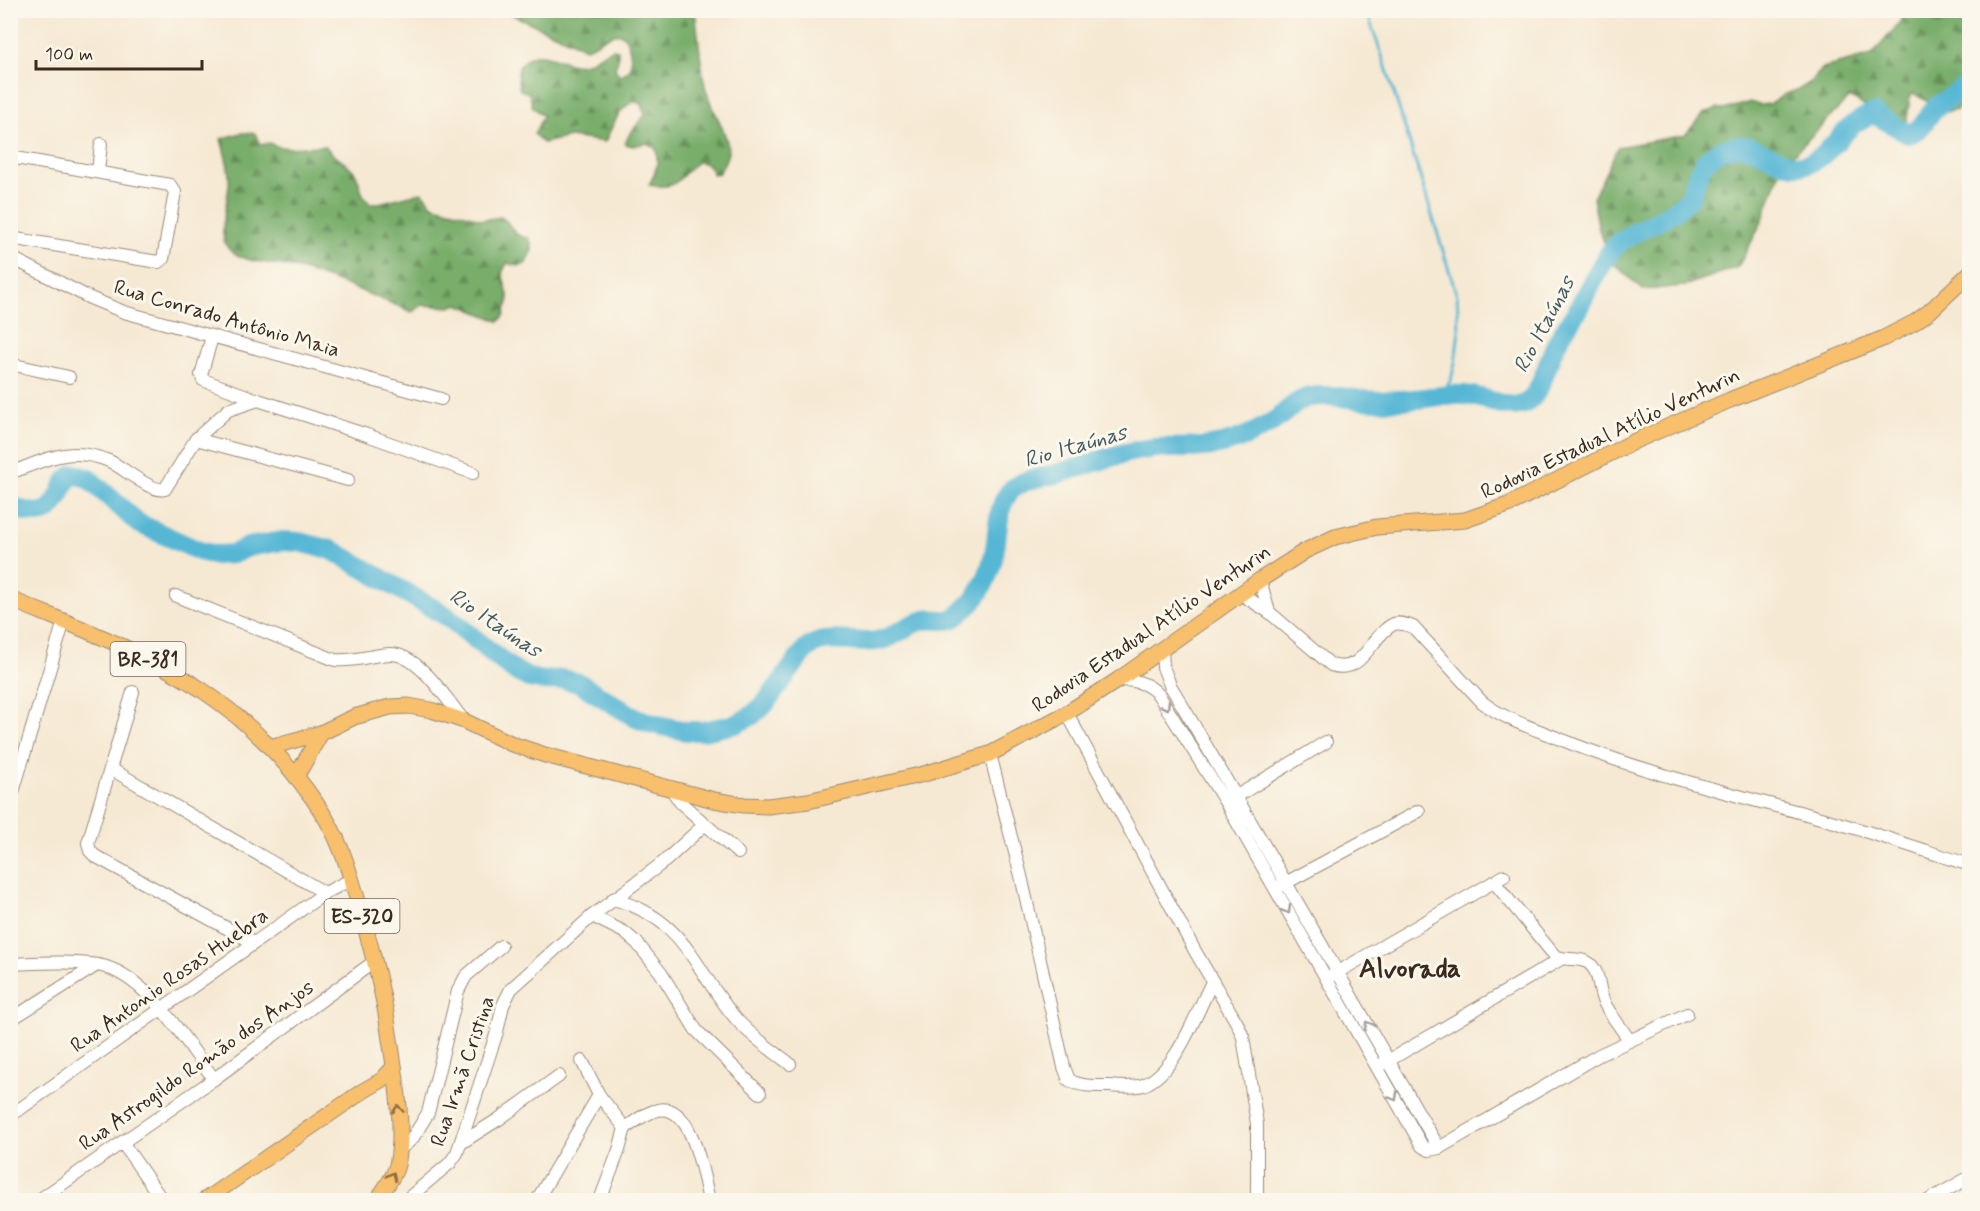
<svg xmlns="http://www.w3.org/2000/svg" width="1980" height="1211" font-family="Mynerve,sans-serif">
<defs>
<pattern id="forest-firs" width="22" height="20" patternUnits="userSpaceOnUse" patternTransform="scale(1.5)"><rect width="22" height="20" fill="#78ad6a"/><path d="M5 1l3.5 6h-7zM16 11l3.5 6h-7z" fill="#648d57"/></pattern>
</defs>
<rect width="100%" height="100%" fill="#fbf7ec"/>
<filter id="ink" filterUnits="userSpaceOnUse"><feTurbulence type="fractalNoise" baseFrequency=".0167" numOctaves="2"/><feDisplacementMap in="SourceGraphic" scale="12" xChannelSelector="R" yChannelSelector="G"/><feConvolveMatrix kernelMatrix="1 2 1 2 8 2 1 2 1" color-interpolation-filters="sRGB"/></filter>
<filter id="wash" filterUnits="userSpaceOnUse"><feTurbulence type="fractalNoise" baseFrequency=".008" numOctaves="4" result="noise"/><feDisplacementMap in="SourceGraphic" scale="24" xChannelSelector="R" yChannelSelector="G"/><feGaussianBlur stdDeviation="1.35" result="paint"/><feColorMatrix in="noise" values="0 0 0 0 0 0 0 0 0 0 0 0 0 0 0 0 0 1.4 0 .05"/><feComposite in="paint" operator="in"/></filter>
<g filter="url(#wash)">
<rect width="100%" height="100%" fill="#f6e9d3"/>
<g fill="url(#forest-firs)" stroke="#5a6c44" stroke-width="1.5">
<path d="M 504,11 L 695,11 C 699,37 700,65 706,90 C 711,109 729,134 728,152 C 727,160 722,167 718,174 L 713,174 C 710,165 708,163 698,162 C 676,177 681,191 649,185 C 656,172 660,162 655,147 L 646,143 L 633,146 L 625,144 L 629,135 L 645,115 L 642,104 C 624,94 611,129 605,142 L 570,137 L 543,143 L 534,134 L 543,116 L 533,107 L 529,93 L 520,90 C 517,79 515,68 525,60 C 544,45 564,68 583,64 C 594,61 603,52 613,49 L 618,50 L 618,59 L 615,69 L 620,76 L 630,69 C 632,58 630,26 611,35 C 601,39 596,46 585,48 Z"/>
<path d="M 1899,11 L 1969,11 L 1969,94 L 1957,110 L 1945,112 L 1913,93 L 1910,98 L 1905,132 L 1850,97 L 1782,166 L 1762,222 L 1738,267 L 1684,286 L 1643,290 L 1613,263 L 1599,230 L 1593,198 L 1618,147 L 1685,135 L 1703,114 L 1717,108 L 1724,110 L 1750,102 L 1759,105 L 1770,104 L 1785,94 L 1800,89 L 1811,82 L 1823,68 L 1872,55 L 1901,21 Z"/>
<path d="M 241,133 L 255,133 L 260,145 L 270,143 C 282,152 309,145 326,146 C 333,159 347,161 355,173 C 362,184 358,193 370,203 L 379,203 L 422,192 L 432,205 L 438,207 L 469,215 L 481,220 L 502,217 C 514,227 511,236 529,238 C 535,249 531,255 525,264 L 517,266 L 507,263 L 502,273 L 509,299 L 504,316 L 499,321 L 458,304 L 450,307 L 422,305 L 412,312 C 373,296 333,278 292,267 C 274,262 233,264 225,243 C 219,229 228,201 229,184 C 230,169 225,154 221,139 Z"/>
</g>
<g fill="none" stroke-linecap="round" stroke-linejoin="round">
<path stroke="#56b7d5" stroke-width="3" d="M 1366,10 L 1387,70 L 1457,296 L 1459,330 L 1455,363 L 1451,380 L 1441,395"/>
<path stroke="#56b7d5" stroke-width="20" d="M 10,505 C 26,513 46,519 56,501 C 63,491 63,480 74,474 L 88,478 L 138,523 L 199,551 L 216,555 L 233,554 L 248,547 L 282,541 L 299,542 L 332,550 L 448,617 L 513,670 L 529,678 L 545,681 L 562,679 L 579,683 L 636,718 L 653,724 L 686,731 L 703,731 L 736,724 L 751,716 L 764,705 L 805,650 C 825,632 851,645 876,641 C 894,639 907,623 925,620 C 933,618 944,622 952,619 C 959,616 967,607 972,602 C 988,584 995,556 997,533 C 999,517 1000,501 1012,489 C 1024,479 1042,477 1057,474 C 1089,465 1121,451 1155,448 C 1177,447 1199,450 1222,444 C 1238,440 1257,432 1271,423 C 1284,415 1295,400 1310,397 C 1333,393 1355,401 1378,401 C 1393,401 1409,400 1425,398 C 1441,396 1455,393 1472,396 C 1488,398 1515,414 1530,400 C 1542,389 1547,365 1553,351 C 1559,337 1568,324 1577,311 C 1583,299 1589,287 1596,275 C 1600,268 1605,259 1610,252 C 1630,228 1667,222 1688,199 C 1695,190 1695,177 1701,168 C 1709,154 1725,146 1740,146 C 1764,146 1786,173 1810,163 C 1835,152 1844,122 1874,114 L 1908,134 C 1926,129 1925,115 1939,105 C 1949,97 1960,92 1970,82"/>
</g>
</g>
<g filter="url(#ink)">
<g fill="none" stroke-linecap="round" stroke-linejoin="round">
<g stroke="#988a78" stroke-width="14">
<g id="minor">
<path d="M 10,157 L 170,185 L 175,192 L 163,259 L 158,262 L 10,238"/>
<path d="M 98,171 L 101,144"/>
<path d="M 10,257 L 90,298 L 124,312 L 441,399"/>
<path d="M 212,337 L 201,375 L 203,380 L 258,400"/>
<path d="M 10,364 L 69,377"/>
<path d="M 196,439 L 228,410 L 258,400 L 367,435 L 473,473"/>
<path d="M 10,473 C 32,465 53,454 77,454 C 87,454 99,457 109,461 C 123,467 151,493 165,489 L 196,439 L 348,480"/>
<path d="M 1260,580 L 1269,612"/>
<path d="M 1241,594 L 1269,612 L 1331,665 C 1364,676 1371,634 1394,624 C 1400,622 1407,625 1413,627 L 1482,702 C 1504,719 1530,727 1555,737 C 1640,772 1729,793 1817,817 C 1868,831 1919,849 1970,865"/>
<path d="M 176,596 L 335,660 C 355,662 371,655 390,654 C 418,653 448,701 464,721"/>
<path d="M 1118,680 C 1135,680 1146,682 1158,694 L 1226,803 L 1422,1146 L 1429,1150 L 1439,1148 C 1349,994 1262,838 1170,685 L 1163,667 L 1162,649"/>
<path d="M 133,692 L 88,843 L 90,851 L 95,856 L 254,943"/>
<path d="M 1067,713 L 1195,951 L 1238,1025 L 1243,1037 L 1257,1124 L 1257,1200"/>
<path d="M 990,754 L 1021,876 L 1064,1067 L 1069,1080 C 1081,1087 1096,1086 1110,1086 C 1120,1087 1132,1088 1143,1085 C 1176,1073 1197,1011 1212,982"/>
<path d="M 111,769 L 325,893"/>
<path d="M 670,787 L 681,803 L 738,853"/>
<path d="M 1232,799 L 1326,742"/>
<path d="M 10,802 L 64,621"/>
<path d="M 1494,882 L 1555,956 C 1565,961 1577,957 1587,962 C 1600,969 1598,988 1603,1000 C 1609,1014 1621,1027 1629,1040"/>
<path d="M 1280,886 L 1419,811"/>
<path d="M 613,899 C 687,919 693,969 737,1020 C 752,1037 772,1050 790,1064"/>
<path d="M 592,916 L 624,932 L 637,943 L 661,973 L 696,1030 L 760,1093"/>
<path d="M 10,964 C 39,963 70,961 98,965 C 147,974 185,1041 214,1079"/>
<path d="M 1331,976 L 1504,876"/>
<path d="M 10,1020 L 97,965"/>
<path d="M 582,1061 L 599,1095 L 625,1128"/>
<path d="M 1381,1065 L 1561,959"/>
<path d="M 10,1116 L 325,893 L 352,879"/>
<path d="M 625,1128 C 635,1122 646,1112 658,1110 C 693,1102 703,1177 709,1200"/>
<path d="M 122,1142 L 162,1200"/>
<path d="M 461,1143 L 499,1119 L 559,1076"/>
<path d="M 1439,1148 L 1599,1055 L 1687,1014"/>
<path d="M 399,1150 L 412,1139 L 428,1113 L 458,991 L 466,976 L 501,946"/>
<path d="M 39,1200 L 214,1079 L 375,961"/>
<path d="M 406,1200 L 450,1163 L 457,1153 L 497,1032 L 503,1005 L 511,989 L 592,916 L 665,861 L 704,825"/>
<path d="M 537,1200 L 599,1095"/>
<path d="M 600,1200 L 619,1150 L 625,1128"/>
<path d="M 1929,1200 L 1970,1177"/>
</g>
</g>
<g stroke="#988a78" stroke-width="17">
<g id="major">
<path d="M 10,599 C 74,626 141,650 199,688 C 249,721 294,767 325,817 C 344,848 353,884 363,919 C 372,952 382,986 387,1020 C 393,1061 406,1125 397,1165 C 394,1178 384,1188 378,1200"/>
<path d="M 270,747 L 321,733 L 354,717 L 390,707 L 409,706 L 431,710 L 464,721 L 512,744 L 545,755 L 714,800 L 744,805 L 768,806 L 808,801 L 924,774 L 990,754 L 1067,713 L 1118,680 L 1260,580 L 1305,551 L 1335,537 L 1377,527 L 1465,520 L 1508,505 L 1637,440 L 1730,400 L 1882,339 L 1915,322 L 1930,311 L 1970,273"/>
<path d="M 296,777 L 321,733"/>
<path d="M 205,1200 L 363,1091 L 382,1080 L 394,1067"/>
</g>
</g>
<use href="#minor" stroke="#fff" stroke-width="12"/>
<use href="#major" stroke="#f8bf6c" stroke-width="15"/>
</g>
<defs><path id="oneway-chevron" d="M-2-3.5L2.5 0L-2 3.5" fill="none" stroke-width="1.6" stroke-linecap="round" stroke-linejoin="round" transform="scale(1.5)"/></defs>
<g stroke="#a79f9a">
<use href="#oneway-chevron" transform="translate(1166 706) rotate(58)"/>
<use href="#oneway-chevron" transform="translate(1287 910) rotate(60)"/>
<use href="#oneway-chevron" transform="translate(1368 1025) rotate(-120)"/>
<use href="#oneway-chevron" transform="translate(1394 1097) rotate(60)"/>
</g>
<g stroke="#906d41">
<use href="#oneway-chevron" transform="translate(398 1109) rotate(-93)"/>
<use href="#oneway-chevron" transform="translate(392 1176) rotate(-64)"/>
</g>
</g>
<g text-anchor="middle" stroke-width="6" stroke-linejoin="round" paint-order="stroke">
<g fill="#fbf7ec" stroke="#75685c" stroke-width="1.5">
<rect x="110.5" y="642" width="75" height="34" rx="4.5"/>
<rect x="324.5" y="899" width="75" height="34" rx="4.5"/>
</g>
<g font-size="20" font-weight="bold" fill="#3b2a1e">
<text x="148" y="666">BR-381</text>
<text x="362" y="923">ES-320</text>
</g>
<g font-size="21" fill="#3b2a1e" stroke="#fbf7ec">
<text transform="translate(227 318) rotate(16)" y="7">Rua Conrado Antônio Maia</text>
<text transform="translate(1610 433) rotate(-25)" y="7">Rodovia Estadual Atílio Venturin</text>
<text transform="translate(1151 628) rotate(-34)" y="7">Rodovia Estadual Atílio Venturin</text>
<text transform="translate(169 980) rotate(-35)" y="7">Rua Antonio Rosas Huebra</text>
<text transform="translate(196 1065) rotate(-35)" y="7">Rua Astrogildo Romão dos Anjos</text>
<text transform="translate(462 1071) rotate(-71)" y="7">Rua Irmã Cristina</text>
</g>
<g font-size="22" font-style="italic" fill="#445b5e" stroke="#fbf7ec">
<text transform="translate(1543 324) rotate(-62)" y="8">Rio Itaúnas</text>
<text transform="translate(1075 445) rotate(-16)" y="8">Rio Itaúnas</text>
<text transform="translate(496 622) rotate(34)" y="8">Rio Itaúnas</text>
</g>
<g font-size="27" font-weight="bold" fill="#3b2a1e" stroke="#fbf7ec">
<text x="1410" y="977">Alvorada</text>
</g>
</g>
<rect width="1980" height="1211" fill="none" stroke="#fbf7ec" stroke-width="36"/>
<path d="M36 60v9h166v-9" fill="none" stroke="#3b2a1e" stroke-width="3"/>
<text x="45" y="60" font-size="18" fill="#3b2a1e" stroke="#fbf7ec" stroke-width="4.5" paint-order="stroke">100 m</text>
</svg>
